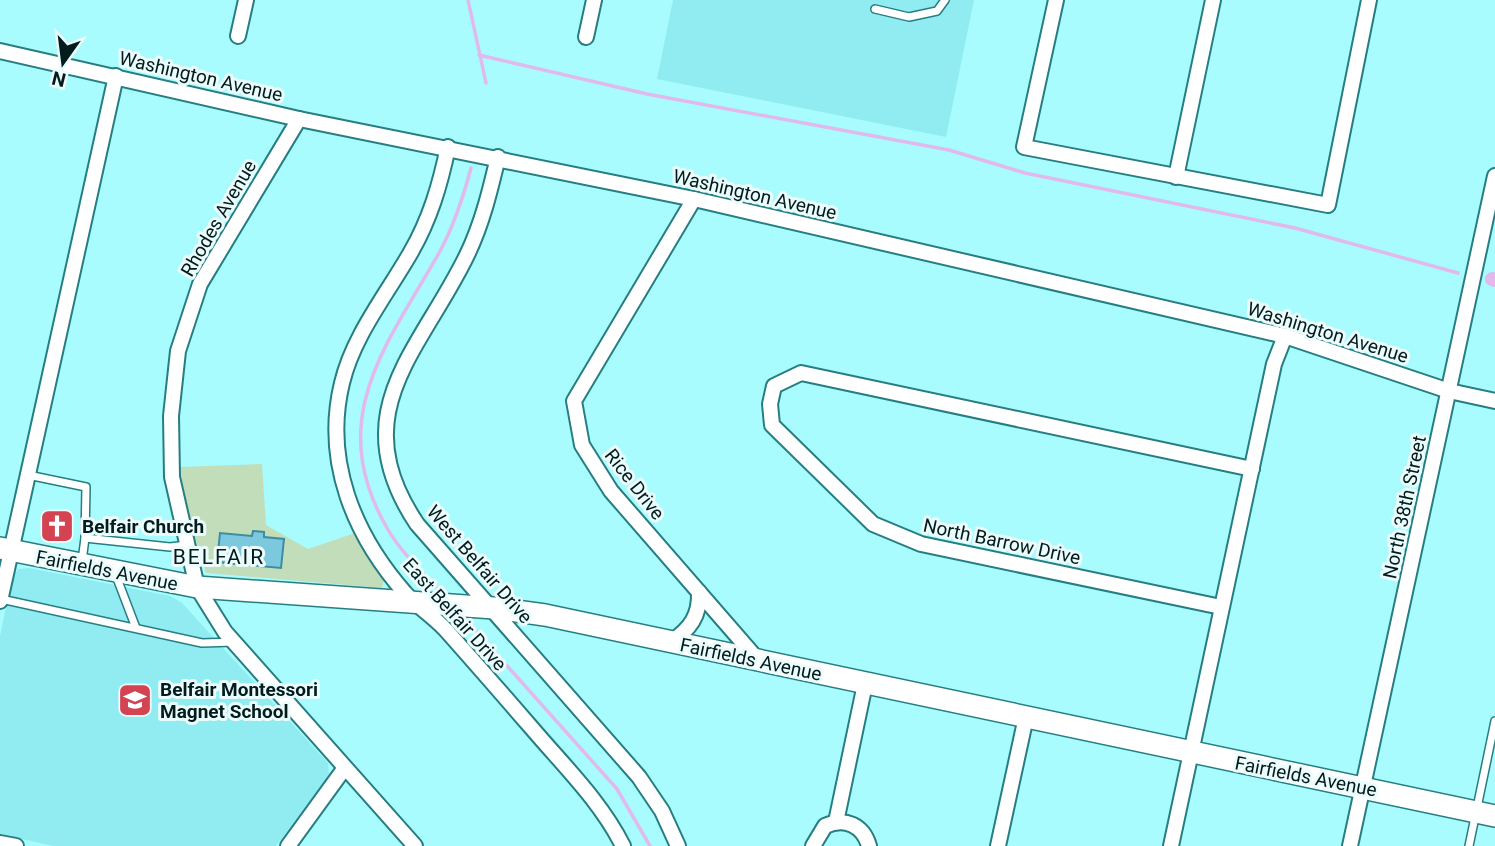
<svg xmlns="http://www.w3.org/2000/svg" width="1495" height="846" font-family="Roboto,sans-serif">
<rect width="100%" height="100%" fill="#a8fcfe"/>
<g fill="#90ecf0">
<path d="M 673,0 L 974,0 L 946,137 L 657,79 Z"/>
<path d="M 29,568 L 170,596 L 182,603 L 328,763 L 329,775 L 276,846 L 53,846 L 0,834 L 0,636 L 12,578 L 18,569 Z"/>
</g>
<path fill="#c2ddba" d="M 262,464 L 266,525 L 308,549 L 355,533 L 385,576 L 382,588 L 206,573 L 186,507 L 180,467 Z"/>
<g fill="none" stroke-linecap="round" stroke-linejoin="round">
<g stroke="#e1b9ec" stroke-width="3.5">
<path d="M 468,0 L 486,83"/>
<path d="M 479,55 L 647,94 L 949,150 L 1025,173 L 1295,228 L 1458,273"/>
<path d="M 445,597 C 425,575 402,554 387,528 C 324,418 387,345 439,253 C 454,226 463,198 471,168"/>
<path d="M 460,613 L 617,789 L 650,846"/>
</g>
<path stroke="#e1b9ec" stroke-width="14" d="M 1492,279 L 1495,280"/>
</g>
<path fill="#7cc8df" stroke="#3f8ba0" stroke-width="2" d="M 253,531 L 264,532 L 264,537 L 284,539 L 281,568 L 217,562 L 220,533 L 252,536 Z"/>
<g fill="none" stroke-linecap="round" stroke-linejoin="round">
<g stroke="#277e82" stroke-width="10">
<g id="lane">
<path d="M 875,9 L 909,17 L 937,11 L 945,0"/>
<path d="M 28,475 L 86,487 L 85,538 L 170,547 L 187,545"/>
<path d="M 82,561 L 85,538"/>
<path d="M 115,573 L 136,628"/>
<path d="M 1,599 L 202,643 L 234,642"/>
<path d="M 1469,846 L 1495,721"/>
</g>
</g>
<g stroke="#277e82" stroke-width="18">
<g id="street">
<path d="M 1056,0 L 1024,147 L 1328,205 L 1369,0"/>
<path d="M 238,36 L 246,0"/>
<path d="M 586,37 L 594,0"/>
<path d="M 0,51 L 299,119 L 694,199 L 1285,336 L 1449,391 L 1495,401"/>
<path d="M 299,119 L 200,284 L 178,351 L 171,416 L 172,477 L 197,587 L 225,632 L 415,846"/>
<path d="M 448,147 C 440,185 430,219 411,252 C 387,294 353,336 342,383 C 323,461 354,535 405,593 C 417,606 433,616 445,629 C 478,666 510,703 543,741 C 572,774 603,806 623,846"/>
<path d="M 498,157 C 490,191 482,224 467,255 C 420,352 342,412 417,524 L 639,777 L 662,811 L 678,846"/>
<path d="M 1176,177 L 1213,0"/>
<path d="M 694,199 L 574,401 L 582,445 L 611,491 L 758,660"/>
<path d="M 0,601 L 116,76"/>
<path d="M 1221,607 L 921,544 L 873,524 L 772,425 L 770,404 L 774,386 L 801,373 L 1252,469"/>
<path d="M 671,642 C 690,629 700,616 699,592"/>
<path d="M 836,822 L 865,684"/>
<path d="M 0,843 L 16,846"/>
<path d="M 288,846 L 344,769"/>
<path d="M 813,846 L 825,826 C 845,817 863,825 869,846"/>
<path d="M 998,846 L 1026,717"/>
<path d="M 1171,846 L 1274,364 L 1285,336"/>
<path d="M 1350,846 L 1495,176"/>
</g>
</g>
<g stroke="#277e82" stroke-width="24">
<path id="secondary" d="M 0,548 L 197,587 L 494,608 L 545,615 L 1495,816"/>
</g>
<use href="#lane" stroke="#fff" stroke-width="7"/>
<use href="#street" stroke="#fff" stroke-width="14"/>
<use href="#secondary" stroke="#fff" stroke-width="21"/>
</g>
<defs>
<g id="church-square" transform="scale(1.75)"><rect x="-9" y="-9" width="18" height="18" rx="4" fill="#d34352" stroke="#ecfbfc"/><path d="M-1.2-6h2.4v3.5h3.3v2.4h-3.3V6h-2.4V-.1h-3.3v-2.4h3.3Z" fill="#fff"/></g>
<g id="school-square" transform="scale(1.75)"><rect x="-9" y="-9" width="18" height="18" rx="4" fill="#d34352" stroke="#ecfbfc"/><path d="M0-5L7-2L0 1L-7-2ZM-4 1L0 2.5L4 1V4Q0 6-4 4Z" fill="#fff"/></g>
</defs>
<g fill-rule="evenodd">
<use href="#church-square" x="57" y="526"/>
<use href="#school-square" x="135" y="700"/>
</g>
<g text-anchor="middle" stroke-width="6" stroke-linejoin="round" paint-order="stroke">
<g font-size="19" fill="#021b1c" stroke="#ecfbfc">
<text transform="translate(201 76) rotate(13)" y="7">Washington Avenue</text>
<text transform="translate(755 194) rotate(13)" y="7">Washington Avenue</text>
<text transform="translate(218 218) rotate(-60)" y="7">Rhodes Avenue</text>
<text transform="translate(1328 332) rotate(17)" y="7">Washington Avenue</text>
<text transform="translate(635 484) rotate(52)" y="7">Rice Drive</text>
<text transform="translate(1404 507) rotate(-78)" y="7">North 38th Street</text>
<text transform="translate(1002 541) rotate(12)" y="7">North Barrow Drive</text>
<text transform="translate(480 564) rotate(49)" y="7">West Belfair Drive</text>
<text transform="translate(107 570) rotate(11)" y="7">Fairfields Avenue</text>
<text transform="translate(455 614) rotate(48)" y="7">East Belfair Drive</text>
<text transform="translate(751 659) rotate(12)" y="7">Fairfields Avenue</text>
<text transform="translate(1306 776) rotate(11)" y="7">Fairfields Avenue</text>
</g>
<g font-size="19" font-weight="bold" fill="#021b1c" stroke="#ecfbfc" text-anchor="start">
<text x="82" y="533">Belfair Church</text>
<text x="160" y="696">Belfair Montessori<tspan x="160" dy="22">Magnet School</tspan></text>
</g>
<g font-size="21" letter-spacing="2" fill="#021b1c" stroke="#ecfbfc">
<text x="219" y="564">BELFAIR</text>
</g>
</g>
<g transform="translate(63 63) rotate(194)" stroke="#ecfbfc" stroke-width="5" paint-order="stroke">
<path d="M0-5L12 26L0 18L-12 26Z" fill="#021b1c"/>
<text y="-10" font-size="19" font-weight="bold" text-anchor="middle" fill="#021b1c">N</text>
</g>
</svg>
